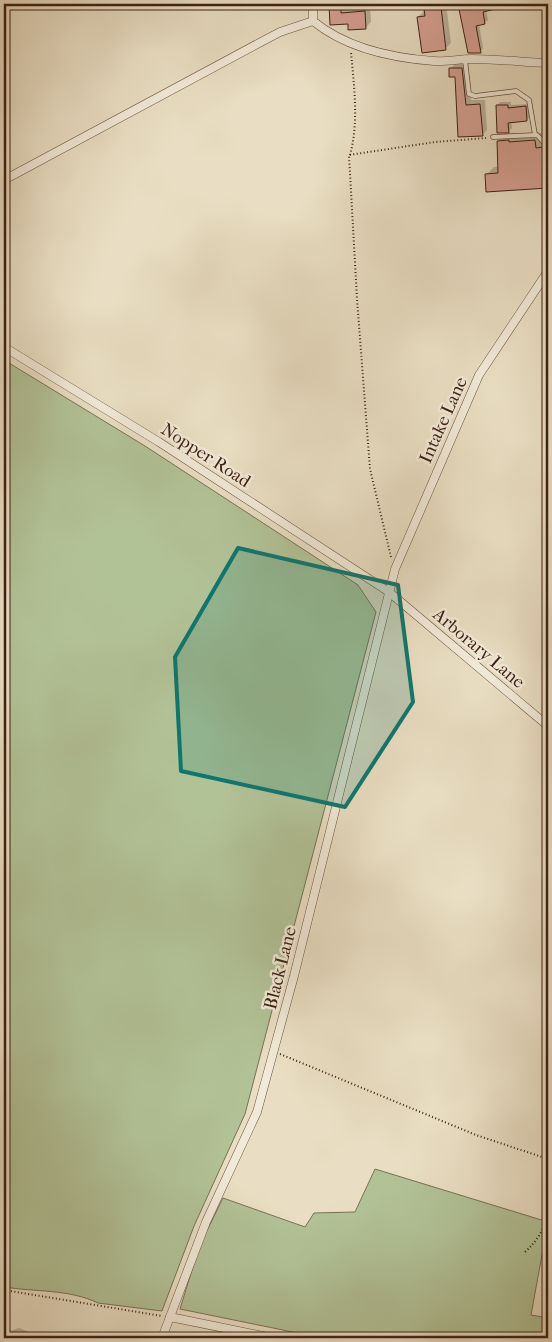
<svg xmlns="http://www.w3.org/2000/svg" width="552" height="1342" font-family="'IM FELL French Canon',serif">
<rect width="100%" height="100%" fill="#e9dec3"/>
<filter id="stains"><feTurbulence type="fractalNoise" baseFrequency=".004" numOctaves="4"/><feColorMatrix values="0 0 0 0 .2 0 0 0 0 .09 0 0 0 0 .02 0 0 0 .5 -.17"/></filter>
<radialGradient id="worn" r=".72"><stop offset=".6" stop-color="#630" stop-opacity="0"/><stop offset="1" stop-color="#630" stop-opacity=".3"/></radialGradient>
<g fill="#b2c297" stroke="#787154">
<path d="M 4,360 L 145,446 L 358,585 L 376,612 L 245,1114 L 194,1226 L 162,1311 L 98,1303 C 69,1289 35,1292 4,1287 Z"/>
<path d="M 375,1169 L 548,1222 L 531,1315 L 548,1318 L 548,1338 L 322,1338 L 180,1309 L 199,1247 L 223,1198 L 305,1227 L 314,1213 L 355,1212 Z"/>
</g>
<g fill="#0003">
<path d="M 330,4 L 346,4 L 347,8 L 370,6 L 371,22 L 365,28 L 349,22 L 331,24 Z"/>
<path d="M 431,4 L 446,4 L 451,43 L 446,48 L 423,52 L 418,17 Z"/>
<path d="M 474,4 L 494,4 L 494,5 L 486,10 L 488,20 L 484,23 L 479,24 L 483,48 L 480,52 L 460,10 L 464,6 Z"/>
<path d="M 467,63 L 471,100 L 485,100 L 487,130 L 482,135 L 459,136 L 457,76 L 450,69 L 455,64 Z"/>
<path d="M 500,102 L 511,102 L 511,105 L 529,104 L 530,116 L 527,120 L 511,121 L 512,128 L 506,134 L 516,133 L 516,135 L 542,133 L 543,141 L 548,140 L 548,186 L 487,191 L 486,175 L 494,167 L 499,167 L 498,141 L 508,131 L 497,106 Z"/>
<path d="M 19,1328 L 32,1333 L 30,1338 L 8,1338 L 4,1337 L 4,1333 Z"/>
</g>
<g fill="#d7a193" stroke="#3e2012">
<path d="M 329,4 L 341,4 L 341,13 L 365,11 L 366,29 L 348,30 L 348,24 L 330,25 Z"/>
<path d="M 479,4 L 504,4 L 504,7 L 483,12 L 485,24 L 476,26 L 481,53 L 468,53 L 459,9 Z"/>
<path d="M 441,7 L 446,50 L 422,53 L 417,17 L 425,16 L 424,9 Z"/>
<path d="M 449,68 L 462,68 L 466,105 L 480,104 L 483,136 L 458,137 L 455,77 L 449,77 Z"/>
<path d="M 496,105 L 508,105 L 508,108 L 526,106 L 527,121 L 508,123 L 509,133 L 497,133 Z"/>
<path d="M 509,140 L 509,142 L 535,140 L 536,148 L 543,147 L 544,148 L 546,168 L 548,167 L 548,188 L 486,192 L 485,174 L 498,173 L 497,141 Z"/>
</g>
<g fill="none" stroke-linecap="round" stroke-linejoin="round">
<g stroke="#69503e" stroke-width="5.5">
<g id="lane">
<path d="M 465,60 L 469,94 L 475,96 L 516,91 L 529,100 L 535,135"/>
<path d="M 493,137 L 537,135 L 548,147"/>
</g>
</g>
<g stroke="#69503e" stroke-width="9">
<g id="street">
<path d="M 313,21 C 346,48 392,58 434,61 C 446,62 459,59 472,59 C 497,59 523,62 548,63"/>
<path d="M 313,21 L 313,4"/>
<path d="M 4,180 L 261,42 L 280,32 L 313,21"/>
<path d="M 4,347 L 159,442 L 389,592 L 548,726"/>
<path d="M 170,1317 L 273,1338"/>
<path d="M 162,1338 L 206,1222 L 257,1112 L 294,976 L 395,569 L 479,375 L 548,271"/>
</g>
</g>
<g stroke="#3e2012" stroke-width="2" stroke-dasharray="1 2.5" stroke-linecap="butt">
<path d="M 350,155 C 359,122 354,86 351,52"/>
<path d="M 391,557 L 370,469 L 357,299 L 349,155 L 435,142 L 486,138"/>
<path d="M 280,1054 L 476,1135 L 548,1159"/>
<path d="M 525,1252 C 537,1241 543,1231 548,1216"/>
<path d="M 4,1290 L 162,1316"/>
</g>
<use href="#lane" stroke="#f1ead8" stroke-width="4"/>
<use href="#street" stroke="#f1ead8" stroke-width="8"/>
</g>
<path fill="#0f766e" fill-opacity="0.2" stroke="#0f766e" stroke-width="4" stroke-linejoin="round" d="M 238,548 L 398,585 L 413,702 L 345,807 L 181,771 L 175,657 Z"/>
<g text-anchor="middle" stroke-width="5" stroke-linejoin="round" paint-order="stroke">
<g font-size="18" fill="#3e2012" stroke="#f1ead8">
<text transform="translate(443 420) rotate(-66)" y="6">Intake Lane</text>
<text transform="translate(206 455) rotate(33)" y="6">Nopper Road</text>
<text transform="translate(479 648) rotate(40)" y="6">Arborary Lane</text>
<text transform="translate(280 968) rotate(-76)" y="6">Black Lane</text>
</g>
</g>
<rect width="552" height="1342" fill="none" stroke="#e9dec3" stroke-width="20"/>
<rect x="5" y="5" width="542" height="1332" fill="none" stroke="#3e2012" stroke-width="2.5"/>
<rect x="10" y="10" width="532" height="1322" fill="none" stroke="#3e2012"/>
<rect width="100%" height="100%" filter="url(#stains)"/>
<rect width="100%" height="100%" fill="url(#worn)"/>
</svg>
